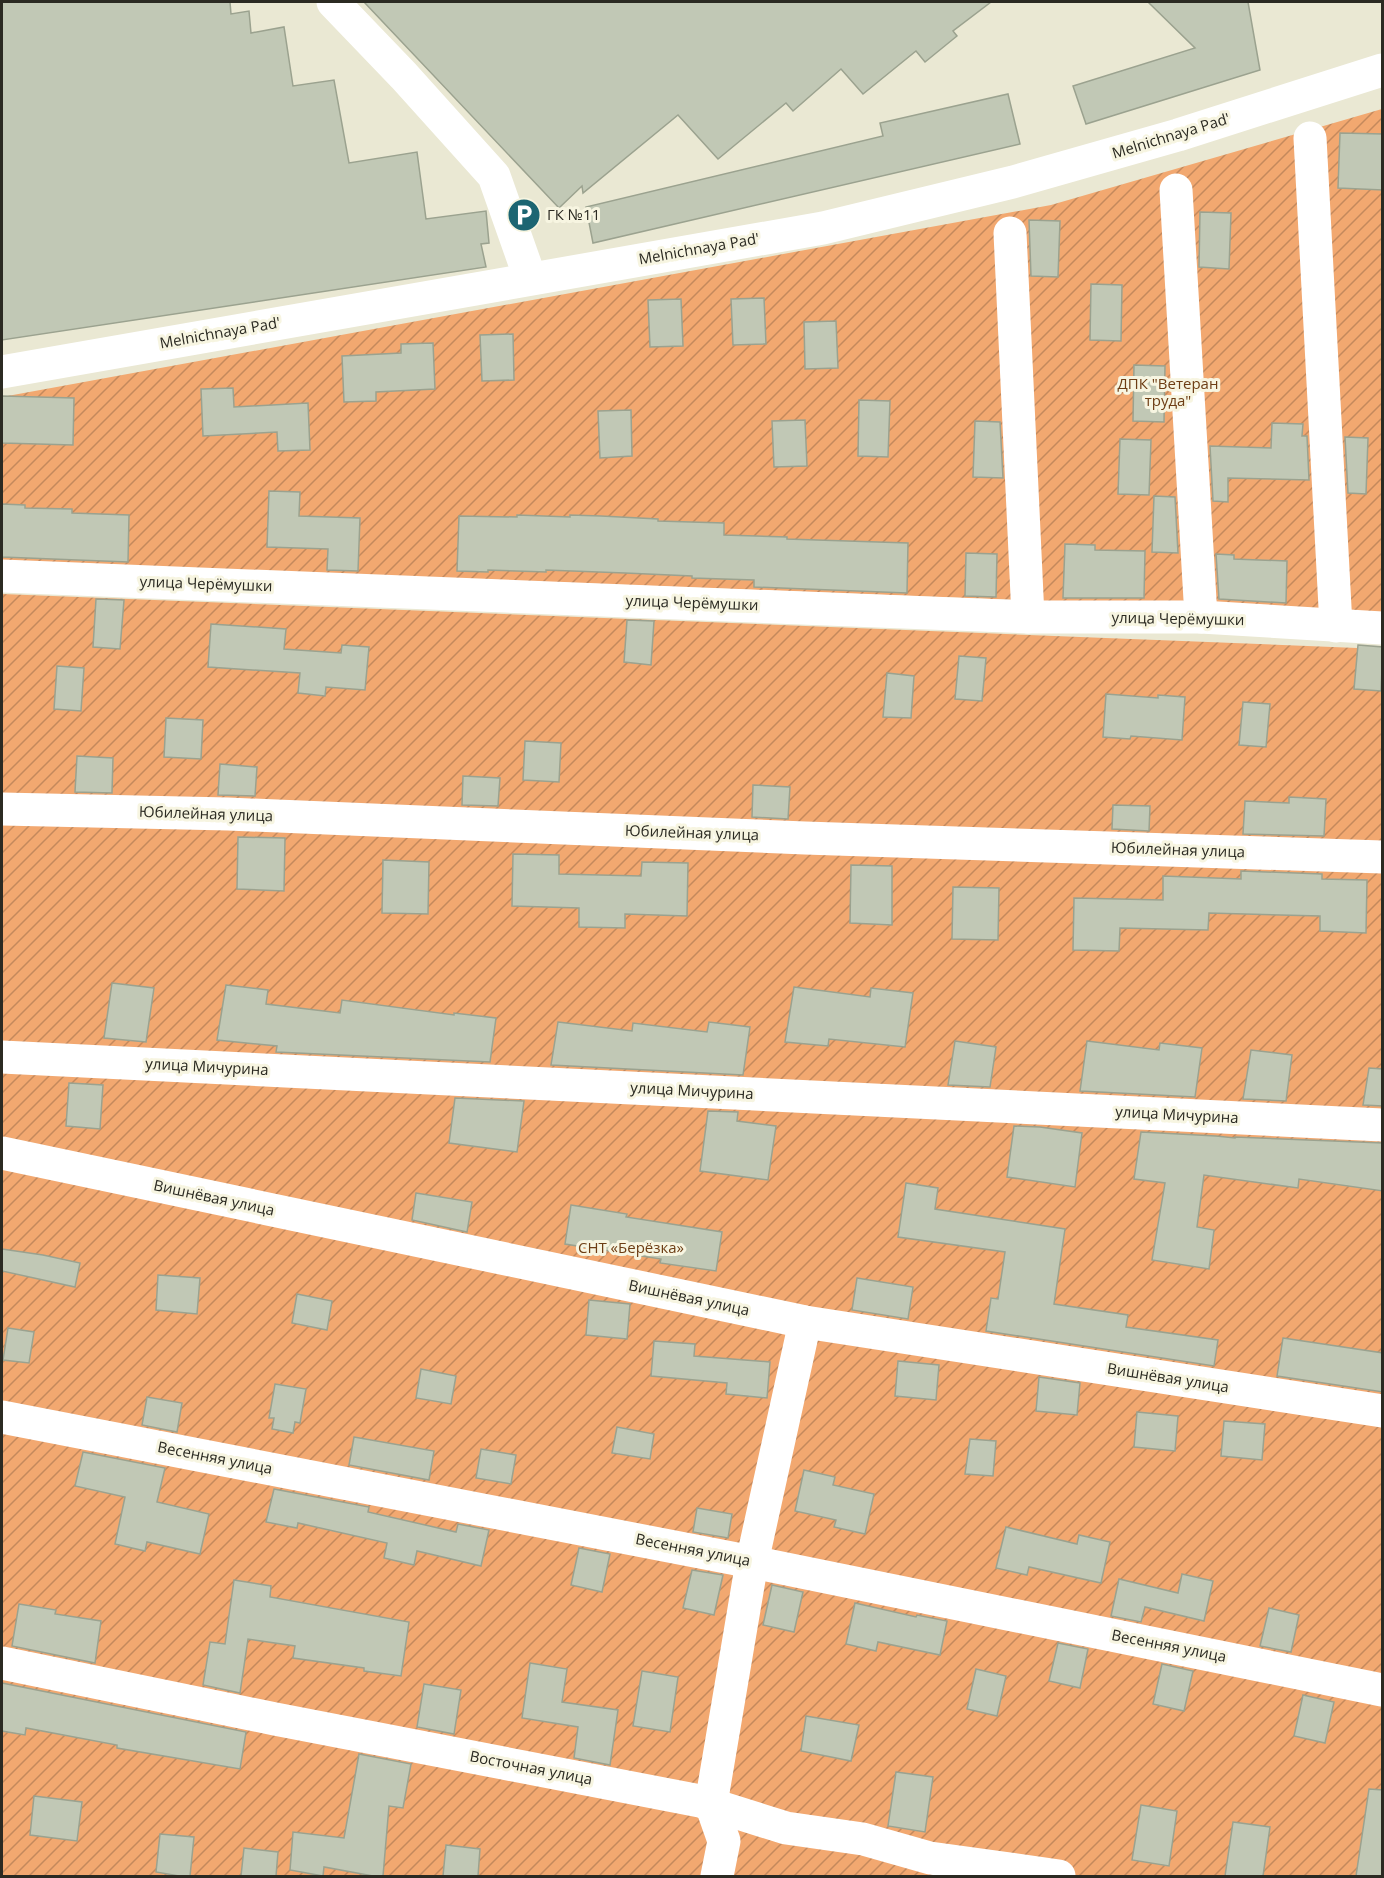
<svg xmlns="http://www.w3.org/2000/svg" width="1384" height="1878" font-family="'Open Sans',sans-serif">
<defs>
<pattern id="garden-furrows" width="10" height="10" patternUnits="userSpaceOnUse" patternTransform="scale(1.5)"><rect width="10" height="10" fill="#f2a870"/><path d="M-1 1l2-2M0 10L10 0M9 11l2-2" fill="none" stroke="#c4895c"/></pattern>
</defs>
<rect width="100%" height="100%" fill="#eae8d3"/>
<g fill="url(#garden-furrows)">
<path d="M 1382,109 L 1382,614 L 2,561 L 2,397 L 1051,205 Z"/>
<path d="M 2,594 L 1382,649 L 1382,1876 L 2,1876 Z"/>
</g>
<g fill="#c1c8b5" stroke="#9ba28f" stroke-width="1.5">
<path d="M 2,2 L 230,2 L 231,14 L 249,11 L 251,33 L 284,27 L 293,86 L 334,80 L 349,163 L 417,152 L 426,219 L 486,211 L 489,243 L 481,244 L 486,267 L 2,340 Z"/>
<path d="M 364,2 L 991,2 L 953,31 L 957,36 L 925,62 L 916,51 L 863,94 L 841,69 L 793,111 L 786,103 L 718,159 L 678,115 L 583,193 L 582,186 L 559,208 Z"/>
<path d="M 1148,2 L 1248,2 L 1260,70 L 1086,124 L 1073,86 L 1195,48 Z"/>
<path d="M 1008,94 L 1020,144 L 593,243 L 586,207 L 883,136 L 880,123 Z"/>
<path d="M 1340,133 L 1383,134 L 1383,190 L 1338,188 Z"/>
<path d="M 1200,212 L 1231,213 L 1229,269 L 1199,267 Z"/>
<path d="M 1029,220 L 1060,221 L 1058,277 L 1031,276 Z"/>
<path d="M 1091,284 L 1122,285 L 1121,341 L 1090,340 Z"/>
<path d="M 764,298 L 766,344 L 733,345 L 731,299 Z"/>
<path d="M 681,299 L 683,346 L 650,347 L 648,300 Z"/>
<path d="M 836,321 L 838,368 L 805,369 L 804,322 Z"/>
<path d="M 513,334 L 514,380 L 482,381 L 480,335 Z"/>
<path d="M 433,343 L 435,389 L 376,392 L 376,401 L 344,402 L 342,356 L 401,353 L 401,344 Z"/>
<path d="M 1134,365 L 1165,366 L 1164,422 L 1133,421 Z"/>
<path d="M 233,388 L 234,407 L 308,403 L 310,450 L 278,451 L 277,432 L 203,436 L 201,389 Z"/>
<path d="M 2,396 L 74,398 L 73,445 L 2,443 Z"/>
<path d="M 859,400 L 890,401 L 888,457 L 858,456 Z"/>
<path d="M 631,410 L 632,456 L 600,458 L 598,411 Z"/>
<path d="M 805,420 L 807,466 L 774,467 L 772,421 Z"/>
<path d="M 975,421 L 1000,422 L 1003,478 L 973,477 Z"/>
<path d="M 1272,423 L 1303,424 L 1302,436 L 1307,436 L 1309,480 L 1228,478 L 1228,502 L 1213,501 L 1210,446 L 1271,448 Z"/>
<path d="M 1345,437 L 1368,438 L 1366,494 L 1348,493 Z"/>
<path d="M 1120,439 L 1151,440 L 1149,495 L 1118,494 Z"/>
<path d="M 269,491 L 300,492 L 299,516 L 360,518 L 358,571 L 327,570 L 328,549 L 267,547 Z"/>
<path d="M 1154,496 L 1175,497 L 1178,553 L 1152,552 Z"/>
<path d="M 2,504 L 25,505 L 25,508 L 72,509 L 72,513 L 129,515 L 128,562 L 2,557 Z"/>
<path d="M 517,515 L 570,517 L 570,515 L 601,516 L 658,519 L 658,521 L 724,523 L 724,535 L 787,537 L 787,539 L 908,543 L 907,593 L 754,587 L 754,580 L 692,578 L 692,576 L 625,573 L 546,570 L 546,572 L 488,570 L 488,572 L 457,571 L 459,516 L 517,517 Z"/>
<path d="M 1065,544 L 1095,545 L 1095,550 L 1145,551 L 1144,598 L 1063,598 Z"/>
<path d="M 966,553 L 997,554 L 996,597 L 965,596 Z"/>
<path d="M 1216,554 L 1234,555 L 1234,559 L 1287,561 L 1286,603 L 1219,599 Z"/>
<path d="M 96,599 L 124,600 L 120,649 L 93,647 Z"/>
<path d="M 627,620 L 654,621 L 651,665 L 624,662 Z"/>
<path d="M 211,624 L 286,629 L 284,649 L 341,653 L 342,645 L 369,647 L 365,690 L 326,687 L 325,696 L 298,693 L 300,673 L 208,667 Z"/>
<path d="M 1358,645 L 1383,647 L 1381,691 L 1354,689 Z"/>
<path d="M 959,656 L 986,658 L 982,701 L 955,699 Z"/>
<path d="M 57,666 L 84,668 L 81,711 L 54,709 Z"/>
<path d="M 887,673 L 914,676 L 911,718 L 883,717 Z"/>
<path d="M 1106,694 L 1158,698 L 1158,695 L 1185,697 L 1182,740 L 1131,736 L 1130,739 L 1103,737 Z"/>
<path d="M 1243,702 L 1270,704 L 1266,747 L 1239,745 Z"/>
<path d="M 166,718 L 203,720 L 201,759 L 164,757 Z"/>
<path d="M 525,741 L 561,743 L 559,782 L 523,780 Z"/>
<path d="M 77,756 L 113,758 L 112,793 L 75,792 Z"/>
<path d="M 220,764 L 257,767 L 255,796 L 218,795 Z"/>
<path d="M 463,776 L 500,778 L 498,806 L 462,805 Z"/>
<path d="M 753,785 L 790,787 L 788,819 L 752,817 Z"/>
<path d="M 1289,797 L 1326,799 L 1324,836 L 1243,834 L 1245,801 L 1289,803 Z"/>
<path d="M 1113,805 L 1150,806 L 1149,831 L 1112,829 Z"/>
<path d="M 238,837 L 285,838 L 284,891 L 237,889 Z"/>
<path d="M 513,854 L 559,855 L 559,874 L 641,876 L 642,862 L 688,863 L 687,916 L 625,914 L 625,928 L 579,927 L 579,908 L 512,906 Z"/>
<path d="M 383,860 L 429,862 L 428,914 L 382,913 Z"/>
<path d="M 851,865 L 892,866 L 892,925 L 850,923 Z"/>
<path d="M 1241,871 L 1322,874 L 1322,879 L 1367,880 L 1366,933 L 1320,931 L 1320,916 L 1209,913 L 1208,930 L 1120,928 L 1119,951 L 1073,950 L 1074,898 L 1163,900 L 1163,876 L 1241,879 Z"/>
<path d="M 953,887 L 999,888 L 998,940 L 952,939 Z"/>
<path d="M 112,983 L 154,988 L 146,1042 L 104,1038 Z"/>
<path d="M 226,985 L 268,990 L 266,1004 L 340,1013 L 342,1000 L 454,1015 L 454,1013 L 496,1018 L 490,1062 L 276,1052 L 277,1046 L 217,1040 Z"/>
<path d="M 794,987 L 870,997 L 871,988 L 913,993 L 905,1047 L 829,1039 L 828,1046 L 785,1042 Z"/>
<path d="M 558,1022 L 632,1031 L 633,1023 L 707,1032 L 709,1022 L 750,1027 L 743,1075 L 551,1065 Z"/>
<path d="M 955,1041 L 996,1047 L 990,1087 L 948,1085 Z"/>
<path d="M 1087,1041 L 1159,1050 L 1160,1043 L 1202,1048 L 1195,1097 L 1080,1091 Z"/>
<path d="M 1251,1050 L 1292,1055 L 1286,1101 L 1243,1099 Z"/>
<path d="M 1369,1068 L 1383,1069 L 1383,1106 L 1363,1105 Z"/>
<path d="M 69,1083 L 103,1085 L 100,1129 L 66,1126 Z"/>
<path d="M 455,1098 L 524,1101 L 517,1152 L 449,1143 Z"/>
<path d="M 708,1111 L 738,1112 L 737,1121 L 776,1126 L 768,1180 L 700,1171 Z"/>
<path d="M 1014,1126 L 1040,1127 L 1082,1133 L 1075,1187 L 1007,1177 Z"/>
<path d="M 1141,1132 L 1216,1136 L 1235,1138 L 1235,1137 L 1383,1143 L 1383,1191 L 1299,1179 L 1298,1188 L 1204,1175 L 1197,1227 L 1214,1230 L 1209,1269 L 1152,1260 L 1165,1183 L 1134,1179 Z"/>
<path d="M 906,1183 L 938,1188 L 935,1209 L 1065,1229 L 1054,1304 L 1128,1315 L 1126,1327 L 1218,1340 L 1214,1366 L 986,1331 L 991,1298 L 998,1299 L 1005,1252 L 898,1237 Z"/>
<path d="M 416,1193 L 472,1202 L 467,1232 L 412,1220 Z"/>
<path d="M 571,1205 L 627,1214 L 626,1217 L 722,1232 L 716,1271 L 660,1263 L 661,1259 L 565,1244 Z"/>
<path d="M 2,1249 L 43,1255 L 80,1263 L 75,1287 L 2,1271 Z"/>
<path d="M 158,1275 L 200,1278 L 197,1314 L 156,1310 Z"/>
<path d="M 857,1278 L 913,1287 L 908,1319 L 852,1310 Z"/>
<path d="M 297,1294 L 332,1301 L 327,1330 L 292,1323 Z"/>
<path d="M 589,1300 L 630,1304 L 627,1339 L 586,1335 Z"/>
<path d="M 8,1328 L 34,1332 L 29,1363 L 3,1360 Z"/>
<path d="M 1283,1338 L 1383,1353 L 1383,1392 L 1277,1376 Z"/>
<path d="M 654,1341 L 695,1344 L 694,1356 L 770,1362 L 767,1398 L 726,1394 L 727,1383 L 651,1376 Z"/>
<path d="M 898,1361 L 939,1365 L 936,1400 L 895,1396 Z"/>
<path d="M 421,1369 L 456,1376 L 451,1404 L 416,1398 Z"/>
<path d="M 1039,1377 L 1080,1383 L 1077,1415 L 1036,1411 Z"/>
<path d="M 275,1384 L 306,1389 L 300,1423 L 295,1422 L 293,1433 L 272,1429 L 274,1418 L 269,1418 Z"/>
<path d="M 147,1397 L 182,1403 L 177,1432 L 142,1425 Z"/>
<path d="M 1137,1412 L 1178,1416 L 1175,1451 L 1134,1447 Z"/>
<path d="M 1224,1421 L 1265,1424 L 1262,1460 L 1221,1456 Z"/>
<path d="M 617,1427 L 654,1434 L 650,1459 L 612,1453 Z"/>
<path d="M 354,1437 L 434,1451 L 429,1480 L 349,1465 Z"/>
<path d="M 970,1439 L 996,1441 L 993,1476 L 965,1474 Z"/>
<path d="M 481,1449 L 516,1455 L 511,1484 L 476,1478 Z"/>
<path d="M 83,1452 L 165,1468 L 157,1502 L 209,1514 L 200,1554 L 147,1542 L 145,1551 L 115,1544 L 125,1497 L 75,1486 Z"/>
<path d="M 804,1470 L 835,1477 L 833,1485 L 874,1494 L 865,1534 L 834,1527 L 836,1520 L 795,1511 Z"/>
<path d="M 274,1489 L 369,1507 L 368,1512 L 456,1532 L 458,1524 L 489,1530 L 481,1566 L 417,1551 L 414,1565 L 384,1558 L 387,1543 L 298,1523 L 297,1528 L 266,1522 Z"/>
<path d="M 697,1508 L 732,1514 L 728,1538 L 693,1532 Z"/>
<path d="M 1006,1527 L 1077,1544 L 1079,1535 L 1110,1542 L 1101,1583 L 1029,1567 L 1027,1575 L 996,1568 Z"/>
<path d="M 579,1548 L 610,1554 L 602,1592 L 571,1585 Z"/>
<path d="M 692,1570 L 723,1575 L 714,1615 L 683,1608 Z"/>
<path d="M 1182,1574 L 1213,1581 L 1204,1621 L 1145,1607 L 1141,1622 L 1111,1616 L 1119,1579 L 1178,1593 Z"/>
<path d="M 234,1580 L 271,1586 L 270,1597 L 409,1622 L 401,1676 L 364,1671 L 364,1668 L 293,1658 L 295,1646 L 248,1639 L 240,1693 L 203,1685 L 210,1642 L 225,1644 Z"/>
<path d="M 772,1585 L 803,1592 L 794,1632 L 763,1625 Z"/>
<path d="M 855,1603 L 916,1617 L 917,1615 L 947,1621 L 940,1655 L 878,1642 L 876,1651 L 846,1644 Z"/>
<path d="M 19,1604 L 56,1610 L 55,1614 L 101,1621 L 95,1663 L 12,1646 Z"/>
<path d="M 1269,1608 L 1299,1615 L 1291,1652 L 1260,1646 Z"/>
<path d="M 1058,1643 L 1088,1649 L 1080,1688 L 1049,1681 Z"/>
<path d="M 530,1663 L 567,1669 L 562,1702 L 618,1710 L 610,1765 L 574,1758 L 578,1727 L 522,1718 Z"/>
<path d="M 1162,1664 L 1193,1671 L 1184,1711 L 1153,1704 Z"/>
<path d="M 976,1669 L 1006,1676 L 997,1716 L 967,1709 Z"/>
<path d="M 642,1671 L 678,1677 L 670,1732 L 633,1726 Z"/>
<path d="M 2,1683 L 246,1732 L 240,1769 L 117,1748 L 117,1745 L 26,1728 L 25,1735 L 2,1731 Z"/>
<path d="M 424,1684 L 461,1690 L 454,1734 L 417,1727 Z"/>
<path d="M 1303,1695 L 1334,1702 L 1325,1743 L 1294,1736 Z"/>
<path d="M 806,1716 L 859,1725 L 851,1761 L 801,1751 Z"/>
<path d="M 359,1754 L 411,1764 L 403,1808 L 389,1806 L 383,1876 L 373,1876 L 324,1867 L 323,1876 L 290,1870 L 293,1832 L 344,1838 Z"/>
<path d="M 896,1772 L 933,1777 L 925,1832 L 888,1826 Z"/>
<path d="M 1369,1789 L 1383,1790 L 1383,1876 L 1356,1876 Z"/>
<path d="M 34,1796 L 82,1802 L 77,1841 L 30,1835 Z"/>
<path d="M 1141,1805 L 1177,1811 L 1169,1866 L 1132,1860 Z"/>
<path d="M 1233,1822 L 1270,1827 L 1263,1876 L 1225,1876 Z"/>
<path d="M 160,1834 L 194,1837 L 190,1876 L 179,1876 L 156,1872 Z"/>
<path d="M 446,1845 L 480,1849 L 478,1876 L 443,1876 Z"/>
<path d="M 244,1848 L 278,1852 L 276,1876 L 241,1876 Z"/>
</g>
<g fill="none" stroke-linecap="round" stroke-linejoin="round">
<g stroke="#fff" stroke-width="33">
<path d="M 333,2 L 404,76 L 494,176 L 530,278"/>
<path d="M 1310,138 L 1336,626"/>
<path d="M 1176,190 L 1201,617"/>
<path d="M 1010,233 L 1028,617"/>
<path d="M 2,372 L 823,228 L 1013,182 L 1178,135 L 1382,70"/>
<path d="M 2,576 L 1028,617 L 1201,617 L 1382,628"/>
<path d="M 2,809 L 228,814 L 805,838 L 1382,857"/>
<path d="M 2,1057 L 1382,1125"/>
<path d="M 2,1153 L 805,1322 L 1382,1411"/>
<path d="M 2,1417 L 752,1562 L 1382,1690"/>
<path d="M 2,1663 L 275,1719 L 700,1801 L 786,1828 L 863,1839 L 930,1858 L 1059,1876"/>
<path d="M 717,1876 L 724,1841 L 711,1804 L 752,1562 L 805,1322"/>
</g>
</g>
<defs>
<g id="parking-disc" transform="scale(1.725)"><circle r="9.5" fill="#1c6572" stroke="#f7f5e1"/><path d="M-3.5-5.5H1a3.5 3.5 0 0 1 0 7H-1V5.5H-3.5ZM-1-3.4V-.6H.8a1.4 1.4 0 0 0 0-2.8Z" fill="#fff"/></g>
</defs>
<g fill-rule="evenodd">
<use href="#parking-disc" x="524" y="215"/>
</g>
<g text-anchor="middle" stroke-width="6" stroke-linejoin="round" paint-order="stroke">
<g font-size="15" fill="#2b2a22" stroke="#f7f5e1">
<text transform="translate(1171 136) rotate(-17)" y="5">Melnichnaya Pad'</text>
<text transform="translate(699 249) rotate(-10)" y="5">Melnichnaya Pad'</text>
<text transform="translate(220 333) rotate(-10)" y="5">Melnichnaya Pad'</text>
<text transform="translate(206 584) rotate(2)" y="5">улица Черёмушки</text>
<text transform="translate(692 603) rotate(2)" y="5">улица Черёмушки</text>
<text transform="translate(1178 619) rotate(1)" y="5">улица Черёмушки</text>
<text transform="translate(206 814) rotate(2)" y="5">Юбилейная улица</text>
<text transform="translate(692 833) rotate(2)" y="5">Юбилейная улица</text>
<text transform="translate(1178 850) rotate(2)" y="5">Юбилейная улица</text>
<text transform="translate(207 1067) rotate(3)" y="5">улица Мичурина</text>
<text transform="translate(692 1091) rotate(3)" y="5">улица Мичурина</text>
<text transform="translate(1177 1115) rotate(3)" y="5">улица Мичурина</text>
<text transform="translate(214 1198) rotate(12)" y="5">Вишнёвая улица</text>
<text transform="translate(689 1298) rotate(12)" y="5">Вишнёвая улица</text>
<text transform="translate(1168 1378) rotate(9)" y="5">Вишнёвая улица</text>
<text transform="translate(215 1458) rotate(11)" y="5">Весенняя улица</text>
<text transform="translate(693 1550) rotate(11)" y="5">Весенняя улица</text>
<text transform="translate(1169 1646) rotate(11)" y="5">Весенняя улица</text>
<text transform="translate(531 1768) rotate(11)" y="5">Восточная улица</text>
</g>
<g font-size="15" fill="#2b2a22" stroke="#f7f5e1" text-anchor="start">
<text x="547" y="220">ГК №11</text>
</g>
<g font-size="15" fill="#6d3d14" stroke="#f7f5e1">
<text x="1168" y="389">ДПК "Ветеран<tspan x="1168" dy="17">труда"</tspan></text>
<text x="631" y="1253">СНТ «Берёзка»</text>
</g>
</g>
<rect width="1384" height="1878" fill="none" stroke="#2b2a22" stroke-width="6"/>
</svg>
